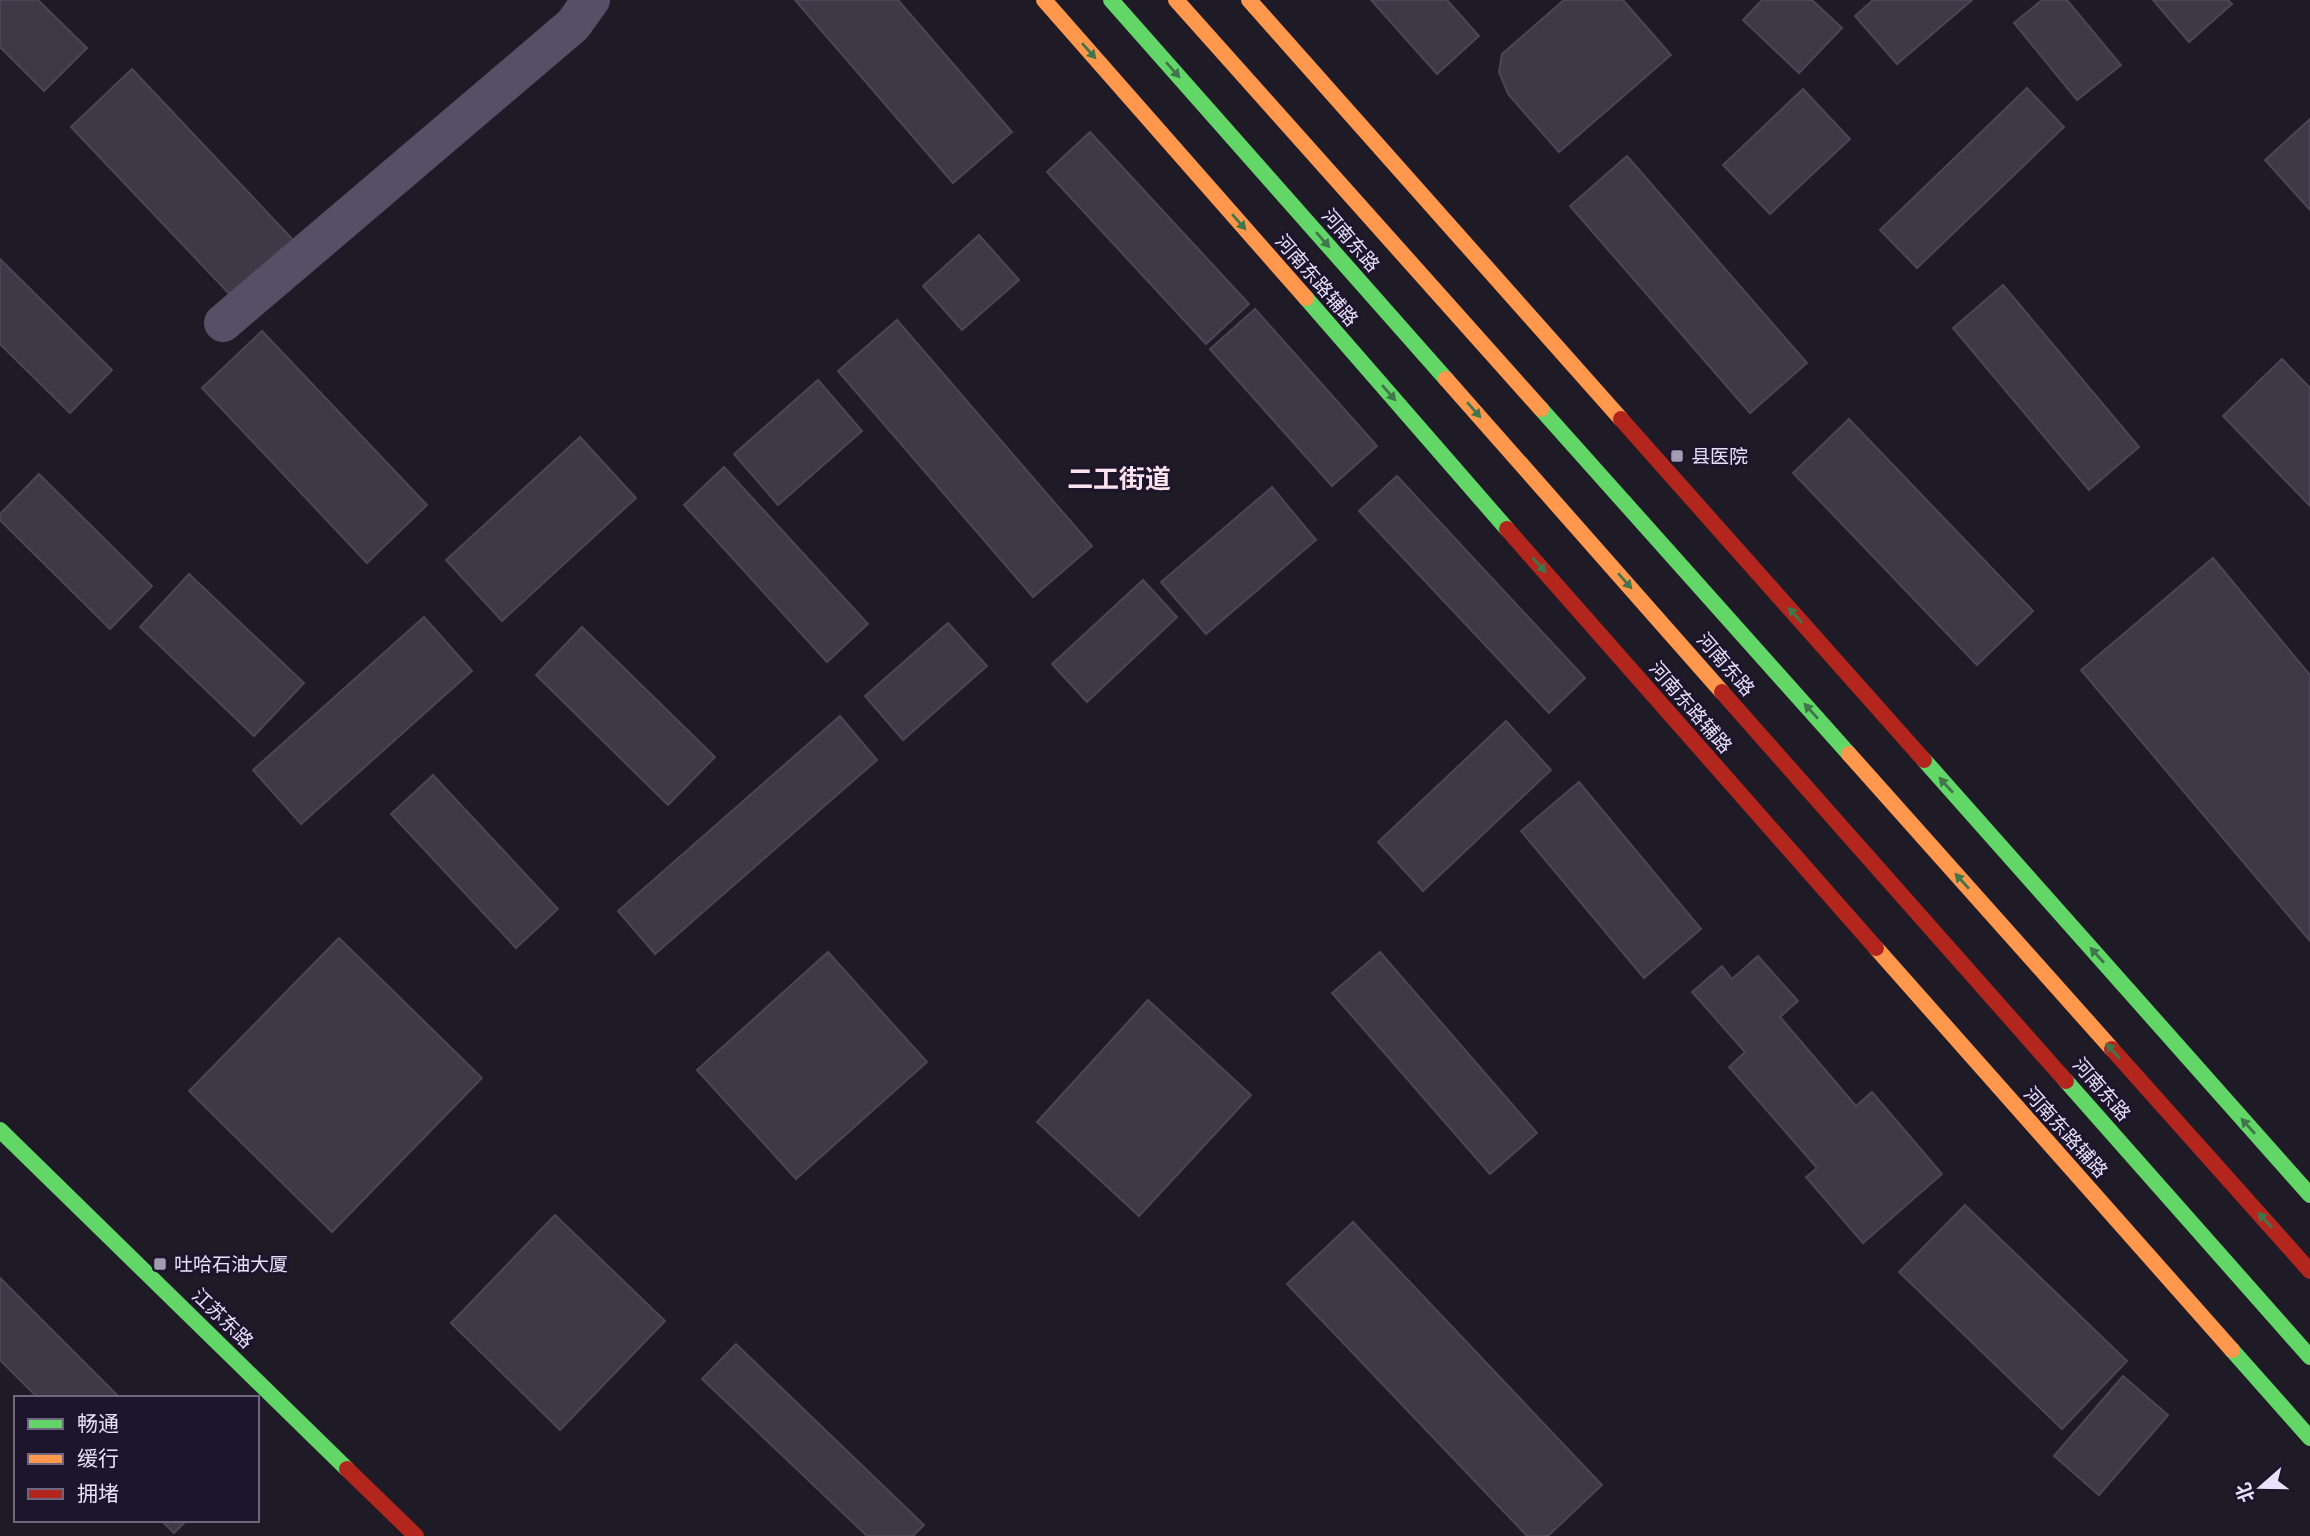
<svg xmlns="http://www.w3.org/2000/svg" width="2310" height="1536" font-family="'Golos Text','Noto Sans SC',sans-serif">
<rect width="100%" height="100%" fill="#1e1a26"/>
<g fill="#3e3947" stroke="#4c4558" stroke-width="2">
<path d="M 0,0 L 38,0 L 87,48 L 44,91 L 0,47 Z"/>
<path d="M 795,0 L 898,0 L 1012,132 L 953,183 Z"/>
<path d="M 1371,0 L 1447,0 L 1479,36 L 1437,74 Z"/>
<path d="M 1564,0 L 1623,0 L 1671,55 L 1559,152 L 1508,94 L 1499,72 L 1502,54 Z"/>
<path d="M 1762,0 L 1812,0 L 1842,28 L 1799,73 L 1743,20 Z"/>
<path d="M 1873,0 L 1972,0 L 1897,64 L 1855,16 Z"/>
<path d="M 2042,0 L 2067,0 L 2121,65 L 2077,100 L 2014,23 Z"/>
<path d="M 2153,0 L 2228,0 L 2232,4 L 2189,42 Z"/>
<path d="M 132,69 L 297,244 L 237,302 L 71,127 Z"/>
<path d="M 2027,88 L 2064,127 L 1917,268 L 1880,230 Z"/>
<path d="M 1803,89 L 1850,139 L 1770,214 L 1723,165 Z"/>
<path d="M 2310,119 L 2310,210 L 2265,160 Z"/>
<path d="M 1090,132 L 1249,304 L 1206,344 L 1047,172 Z"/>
<path d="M 1627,156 L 1807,363 L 1750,413 L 1570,206 Z"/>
<path d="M 979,235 L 1019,280 L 962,330 L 923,286 Z"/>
<path d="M 0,259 L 112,370 L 70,413 L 0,344 Z"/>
<path d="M 2003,285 L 2139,447 L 2089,490 L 1953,328 Z"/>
<path d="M 1255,309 L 1377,446 L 1332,486 L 1210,349 Z"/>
<path d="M 897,320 L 1092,546 L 1033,597 L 838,371 Z"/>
<path d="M 262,331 L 427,505 L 367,563 L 202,388 Z"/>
<path d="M 2282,359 L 2310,388 L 2310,506 L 2223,416 Z"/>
<path d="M 818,380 L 862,431 L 778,505 L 734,454 Z"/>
<path d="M 1849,419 L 2033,611 L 1977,665 L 1793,473 Z"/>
<path d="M 580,437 L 636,498 L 502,621 L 446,560 Z"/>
<path d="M 724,467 L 868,624 L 827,662 L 684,505 Z"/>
<path d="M 39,474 L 152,586 L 110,629 L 0,520 L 0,514 Z"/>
<path d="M 1397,476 L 1585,678 L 1549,713 L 1359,511 Z"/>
<path d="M 1272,487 L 1316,540 L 1206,634 L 1161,582 Z"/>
<path d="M 2213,558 L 2310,675 L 2310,941 L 2081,670 Z"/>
<path d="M 189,574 L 304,683 L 254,736 L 140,627 Z"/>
<path d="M 1143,580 L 1177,617 L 1087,702 L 1052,664 Z"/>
<path d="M 424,617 L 472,671 L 301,824 L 253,770 Z"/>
<path d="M 948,623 L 987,666 L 903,740 L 865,696 Z"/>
<path d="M 582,627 L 715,757 L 668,805 L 536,675 Z"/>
<path d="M 840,716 L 877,760 L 655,954 L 618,911 Z"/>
<path d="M 1506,721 L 1551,770 L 1423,891 L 1378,842 Z"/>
<path d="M 433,775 L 558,909 L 516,948 L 391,814 Z"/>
<path d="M 1579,782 L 1701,929 L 1644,978 L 1521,831 Z"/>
<path d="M 339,938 L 482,1078 L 332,1232 L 189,1091 Z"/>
<path d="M 828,952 L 927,1062 L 796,1179 L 697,1070 Z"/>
<path d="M 1380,952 L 1537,1133 L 1490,1174 L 1332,993 Z"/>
<path d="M 1758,956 L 1798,1001 L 1780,1017 L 1856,1106 L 1872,1092 L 1942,1174 L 1863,1243 L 1806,1177 L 1817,1168 L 1729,1067 L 1745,1052 L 1692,992 L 1722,966 L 1732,979 Z"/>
<path d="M 1148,1000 L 1251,1095 L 1139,1216 L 1037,1122 Z"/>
<path d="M 1965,1205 L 2127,1361 L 2062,1429 L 1899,1272 Z"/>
<path d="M 555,1215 L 665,1321 L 560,1430 L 451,1323 Z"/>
<path d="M 1353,1222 L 1602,1485 L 1548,1536 L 1527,1536 L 1287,1284 Z"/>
<path d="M 0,1278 L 120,1398 L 38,1398 L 0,1360 Z"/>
<path d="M 736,1344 L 924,1525 L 913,1536 L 867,1536 L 702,1379 Z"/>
<path d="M 2123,1376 L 2168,1415 L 2099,1495 L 2054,1456 Z"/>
<path d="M 161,1520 L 187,1520 L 174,1533 Z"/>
</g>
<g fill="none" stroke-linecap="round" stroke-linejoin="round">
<path stroke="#555065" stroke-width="38" d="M 223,323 L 573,25 L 591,0"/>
<g stroke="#63d668" stroke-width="16">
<path d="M 1111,0 L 1446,379"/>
<path d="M 1306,298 L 1507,529"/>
<path d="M 1541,409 L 1849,754"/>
<path d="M 1924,760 L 2310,1195"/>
<path d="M 2066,1081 L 2310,1357"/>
<path d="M 0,1130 L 347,1469"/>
<path d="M 2232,1350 L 2310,1438"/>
</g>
<g stroke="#ff974d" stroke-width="16">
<path d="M 1044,0 L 1306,298"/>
<path d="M 1176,0 L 1541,409"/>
<path d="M 1249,0 L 1621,419"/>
<path d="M 1446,379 L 1722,692"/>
<path d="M 1849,754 L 2112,1049"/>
<path d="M 1876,948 L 2232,1350"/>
</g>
<g stroke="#b3261e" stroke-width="16">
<path d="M 1621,419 L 1924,760"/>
<path d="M 1507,529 L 1876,948"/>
<path d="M 1722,692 L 2066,1081"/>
<path d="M 2112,1049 L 2310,1271"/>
<path d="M 347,1469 L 416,1536"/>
</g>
</g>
<defs><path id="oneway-solid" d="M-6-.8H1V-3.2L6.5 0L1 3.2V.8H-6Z" transform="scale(1.75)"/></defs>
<g fill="#40764a">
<use href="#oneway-solid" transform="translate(1089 51) rotate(49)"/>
<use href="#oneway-solid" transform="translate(1173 70) rotate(49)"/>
<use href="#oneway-solid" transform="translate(1239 222) rotate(49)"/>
<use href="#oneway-solid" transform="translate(1323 240) rotate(49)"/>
<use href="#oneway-solid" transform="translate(1389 393) rotate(49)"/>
<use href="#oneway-solid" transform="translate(1474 410) rotate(49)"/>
<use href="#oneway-solid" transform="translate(1539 565) rotate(49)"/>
<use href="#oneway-solid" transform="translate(1625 581) rotate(49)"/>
<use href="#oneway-solid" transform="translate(1795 615) rotate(-132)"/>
<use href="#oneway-solid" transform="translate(1811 711) rotate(-132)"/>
<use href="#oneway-solid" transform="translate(1946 785) rotate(-132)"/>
<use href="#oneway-solid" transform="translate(1962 881) rotate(-132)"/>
<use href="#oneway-solid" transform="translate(2097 955) rotate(-132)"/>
<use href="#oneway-solid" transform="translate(2113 1051) rotate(-132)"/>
<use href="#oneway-solid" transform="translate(2248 1126) rotate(-132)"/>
<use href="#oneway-solid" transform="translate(2265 1220) rotate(-132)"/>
</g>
<g fill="#a29bb1" stroke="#1d152b" stroke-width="2.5">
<rect x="1670" y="449" width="14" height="14" rx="3.5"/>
<rect x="153" y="1257" width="14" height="14" rx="3.5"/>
</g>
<g text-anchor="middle" stroke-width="6" stroke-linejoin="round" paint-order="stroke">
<g font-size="19" fill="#e9e1fc" stroke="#1d152b">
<text transform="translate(1351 240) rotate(49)" y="7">河南东路</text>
<text transform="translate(1317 280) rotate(49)" y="7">河南东路辅路</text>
<text transform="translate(1726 664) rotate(49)" y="7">河南东路</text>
<text transform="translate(1691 707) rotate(49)" y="7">河南东路辅路</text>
<text transform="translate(2102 1089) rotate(49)" y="7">河南东路</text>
<text transform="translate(2066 1132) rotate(48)" y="7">河南东路辅路</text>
<text transform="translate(223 1318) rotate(44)" y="7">江苏东路</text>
</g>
<g font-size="19" fill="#e9e1fc" stroke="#1d152b" text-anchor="start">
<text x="1691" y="463">县医院</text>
<text x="174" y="1271">吐哈石油大厦</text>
</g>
<g font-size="26" font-weight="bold" fill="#fce3ee" stroke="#1d152b">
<text x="1119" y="488">二工街道</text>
</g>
</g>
<rect x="14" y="1396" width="245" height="126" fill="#1d152b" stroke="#6f677f" stroke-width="2"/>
<rect x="28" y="1419" width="35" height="10" fill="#63d668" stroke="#6f677f" stroke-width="2"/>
<text x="77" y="1431" font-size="21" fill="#e9e1fc">畅通</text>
<rect x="28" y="1454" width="35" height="10" fill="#ff974d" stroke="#6f677f" stroke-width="2"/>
<text x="77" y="1466" font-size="21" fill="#e9e1fc">缓行</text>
<rect x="28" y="1489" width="35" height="10" fill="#b3261e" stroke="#6f677f" stroke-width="2"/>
<text x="77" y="1501" font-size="21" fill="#e9e1fc">拥堵</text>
<g transform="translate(2261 1487) rotate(250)" stroke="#1d152b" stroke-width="5" paint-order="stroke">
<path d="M0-5L12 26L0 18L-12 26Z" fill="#e9e1fc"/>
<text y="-10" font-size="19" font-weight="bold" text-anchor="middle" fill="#e9e1fc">北</text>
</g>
</svg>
